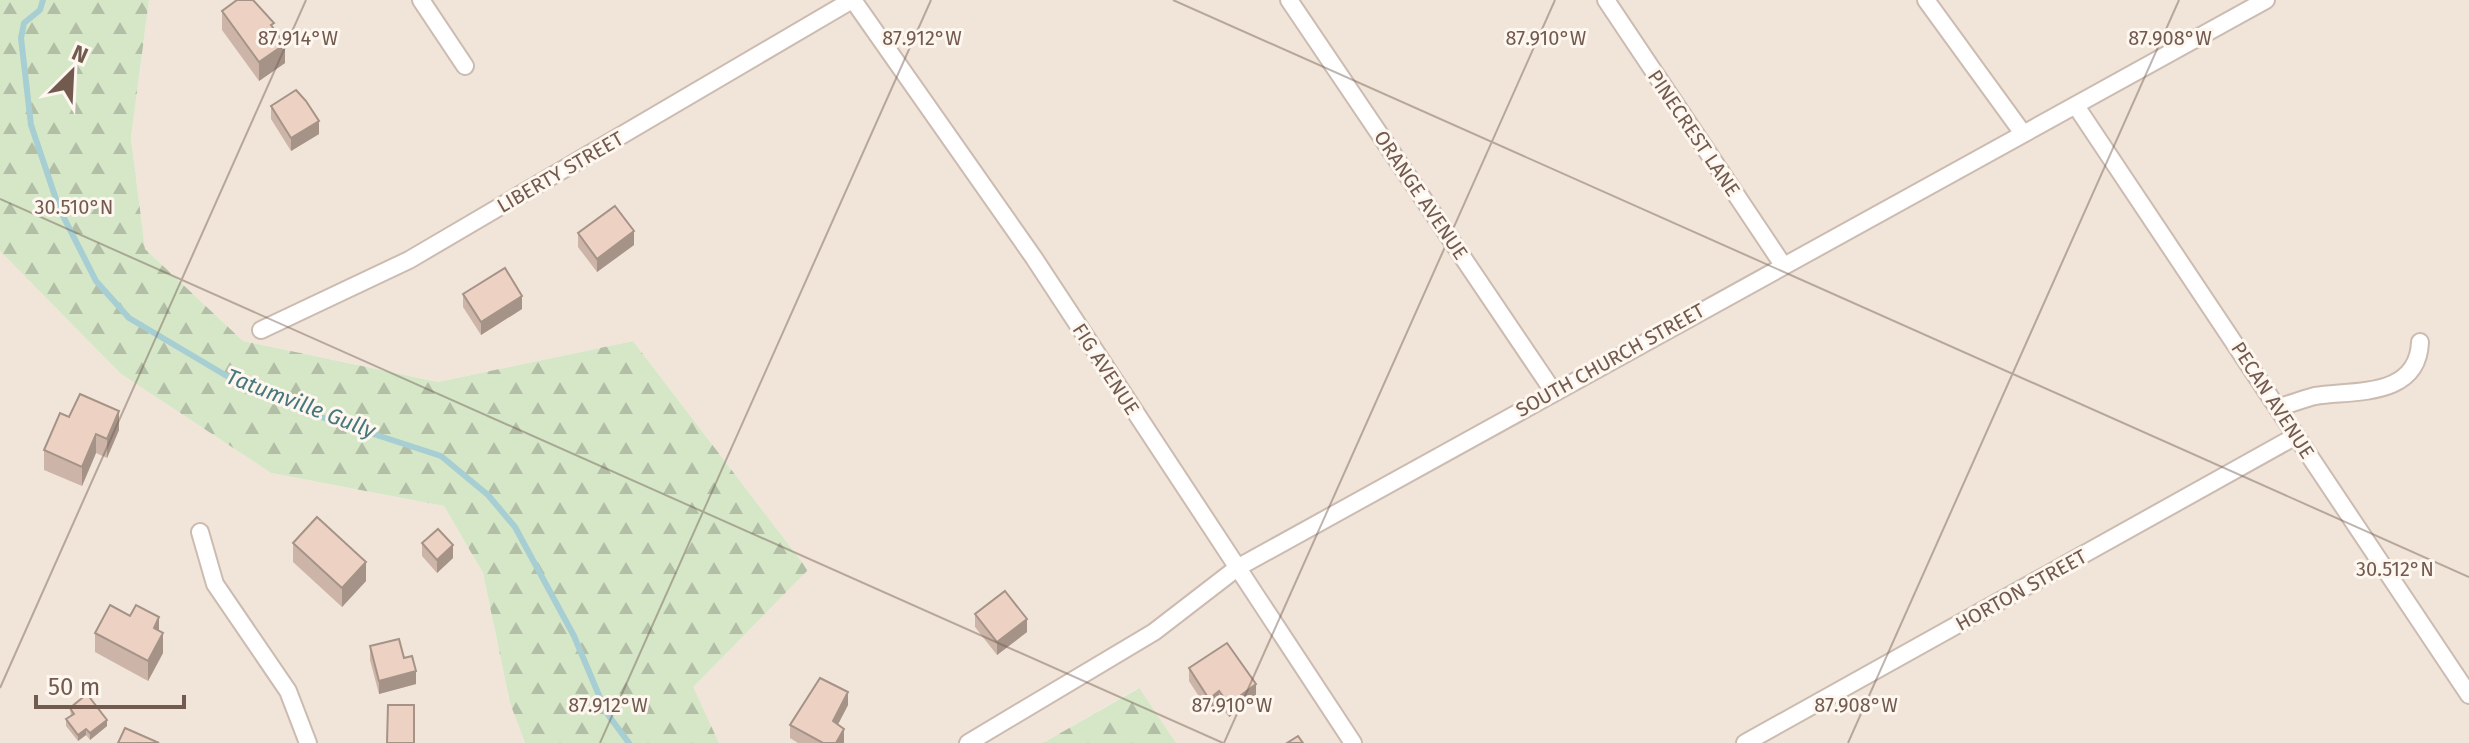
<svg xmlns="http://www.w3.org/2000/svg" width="2469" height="743" font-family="'Fira Sans',sans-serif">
<defs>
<pattern id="forest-firs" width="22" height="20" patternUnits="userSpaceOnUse" patternTransform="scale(2)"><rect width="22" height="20" fill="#d6e7c8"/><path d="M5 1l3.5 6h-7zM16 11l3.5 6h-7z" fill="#b2bea5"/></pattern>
</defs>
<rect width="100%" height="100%" fill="#faf3e9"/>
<g fill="#f1e4d8">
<path d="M 149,0 L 2469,0 L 2469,743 L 1176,743 L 1138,688 L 1043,743 L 719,743 L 692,687 L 808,570 L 633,341 L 438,382 L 243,341 L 145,249 L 131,138 Z"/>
<path d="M 0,251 L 121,374 L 271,473 L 444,506 L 483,573 L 510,703 L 525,743 L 0,743 Z"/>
</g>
<g fill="url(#forest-firs)">
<path d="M 0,0 L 149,0 L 131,138 L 145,249 L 243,341 L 438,382 L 633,341 L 808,570 L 693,687 L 719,743 L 525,743 L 510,703 L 483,573 L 444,506 L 271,473 L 121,374 L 0,251 Z"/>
<path d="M 1139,688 L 1176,743 L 1043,743 Z"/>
</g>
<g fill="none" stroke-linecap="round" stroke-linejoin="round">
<path stroke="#a6ced3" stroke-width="6" d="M 43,0 L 40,10 L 24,23 L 21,38 L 31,125 L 59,208 L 96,281 L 129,318 L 242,385 L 303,411 L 441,456 L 488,495 L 515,527 L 574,636 L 606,712 L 629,743"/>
<g stroke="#ccbbb0" stroke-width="20">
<g id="minor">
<path d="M 421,0 L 465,66"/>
<path d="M 853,0 L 1034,258 L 1353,743"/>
<path d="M 1289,0 L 1553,391"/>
<path d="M 1606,0 L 1783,265"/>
<path d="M 1926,0 L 2022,132"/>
<path d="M 2076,106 L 2469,695"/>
<path d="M 261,330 L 409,260 L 852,0"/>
<path d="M 2279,407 C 2291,404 2303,399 2315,396 C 2354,390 2418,398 2420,342"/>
<path d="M 200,532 L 215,584 L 288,691 L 308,743"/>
<path d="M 968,743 L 1154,632 L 1237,568 L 2266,0"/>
<path d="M 1745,743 L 2296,436"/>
</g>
</g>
<use href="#minor" stroke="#fff" stroke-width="16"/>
</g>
<g fill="#ccb5a8">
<path d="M 222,11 L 274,29 L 285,63 L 259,81 L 222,30 Z"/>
<path d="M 271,106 L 319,134 L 291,151 L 271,119 Z"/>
<path d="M 578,233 L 634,245 L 597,272 L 578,247 Z"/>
<path d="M 463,294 L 522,309 L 481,335 L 463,307 Z"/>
<path d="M 69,417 L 119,430 L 107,458 L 96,453 L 82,486 L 44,470 L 44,450 Z"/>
<path d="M 293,543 L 366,581 L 342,607 L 293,562 Z"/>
<path d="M 422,543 L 453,558 L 437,573 L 422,556 Z"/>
<path d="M 975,614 L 1027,632 L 997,655 L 975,627 Z"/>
<path d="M 159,631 L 163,653 L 148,681 L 95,652 L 95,633 Z"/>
<path d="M 370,646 L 416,684 L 379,694 L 370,660 Z"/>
<path d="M 1189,668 L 1256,697 L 1229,717 L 1219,704 L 1209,712 L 1189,681 Z"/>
<path d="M 848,705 L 838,724 L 844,742 L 844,743 L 798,743 L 790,738 L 790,725 Z"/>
<path d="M 70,708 L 107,726 L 90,740 L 86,735 L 78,741 L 66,726 L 66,719 L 71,716 Z"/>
</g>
<g fill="#a69388">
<path d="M 285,44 L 285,63 L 259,81 L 259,62 Z"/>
<path d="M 319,121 L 319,134 L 291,151 L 291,138 Z"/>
<path d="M 634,231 L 634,245 L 597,272 L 597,259 Z"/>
<path d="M 522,296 L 522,309 L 481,335 L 481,322 Z"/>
<path d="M 119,411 L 119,430 L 107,458 L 107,439 Z"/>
<path d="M 96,434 L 96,453 L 82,486 L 82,467 Z"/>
<path d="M 453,545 L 453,558 L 437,573 L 437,560 Z"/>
<path d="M 366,562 L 366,581 L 342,607 L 342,588 Z"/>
<path d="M 159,617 L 159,636 L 154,628 Z"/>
<path d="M 1027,619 L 1027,632 L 997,655 L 997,642 Z"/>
<path d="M 163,633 L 163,653 L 148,681 L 148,661 Z"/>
<path d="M 416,671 L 416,684 L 379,694 L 379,681 Z"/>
<path d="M 1256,684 L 1256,697 L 1229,717 L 1229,704 Z"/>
<path d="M 1219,691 L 1219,704 L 1209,712 L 1209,699 Z"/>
<path d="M 848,692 L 848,705 L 833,734 L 833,721 Z"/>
<path d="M 107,720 L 107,726 L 90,740 L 90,733 Z"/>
<path d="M 86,729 L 86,735 L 78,741 L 78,735 Z"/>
<path d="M 844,729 L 844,743 L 836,743 Z"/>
</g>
<g fill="#edd2c3" stroke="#a69388" stroke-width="2">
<path d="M 237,0 L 253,0 L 274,23 L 271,25 L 285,44 L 259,62 L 222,11 Z"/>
<path d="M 296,90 L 306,101 L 319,121 L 291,138 L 271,106 Z"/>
<path d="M 615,206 L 634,231 L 597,259 L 578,233 Z"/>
<path d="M 505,268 L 522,296 L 481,322 L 463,294 Z"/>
<path d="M 80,394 L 119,411 L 107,439 L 96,434 L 82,467 L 44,450 L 60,413 L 69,417 Z"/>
<path d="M 317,517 L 366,562 L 342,588 L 293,543 Z"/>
<path d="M 438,529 L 453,545 L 437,560 L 422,543 Z"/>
<path d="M 1005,591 L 1027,619 L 997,642 L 975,614 Z"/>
<path d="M 110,605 L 130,616 L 136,605 L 159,617 L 154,628 L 163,633 L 148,661 L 95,633 Z"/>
<path d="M 399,639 L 404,658 L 412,656 L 416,671 L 379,681 L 370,646 Z"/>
<path d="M 1227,643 L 1256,684 L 1229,704 L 1219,691 L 1209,699 L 1189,668 Z"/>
<path d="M 820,678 L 848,692 L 833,721 L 844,729 L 836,743 L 823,743 L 790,725 Z"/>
<path d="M 87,694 L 107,720 L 90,733 L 86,729 L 78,735 L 66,719 L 74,714 L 70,708 Z"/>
<path d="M 388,705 L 414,705 L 414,743 L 387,743 Z"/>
<path d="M 125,728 L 159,743 L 118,743 Z"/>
<path d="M 1298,736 L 1303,743 L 1287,743 Z"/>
</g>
<path fill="none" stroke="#725a4f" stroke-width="2" stroke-opacity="0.45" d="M 1173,0 L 2469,577M 0,199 L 1223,743M 0,688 L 306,0M 600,743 L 931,0M 1224,743 L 1555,0M 1848,743 L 2179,0"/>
<g text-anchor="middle" stroke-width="6" stroke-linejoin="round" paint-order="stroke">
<g font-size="20" fill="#725a4f" stroke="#fdf7ef">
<text transform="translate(1694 133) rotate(56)" y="7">PINECREST LANE</text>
<text transform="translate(560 172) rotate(-30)" y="7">LIBERTY STREET</text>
<text transform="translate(1421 195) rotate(56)" y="7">ORANGE AVENUE</text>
<text transform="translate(1610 360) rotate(-29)" y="7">SOUTH CHURCH STREET</text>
<text transform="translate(1106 369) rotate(57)" y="7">FIG AVENUE</text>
<text transform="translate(2273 400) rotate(57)" y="7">PECAN AVENUE</text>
<text transform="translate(2021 590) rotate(-29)" y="7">HORTON STREET</text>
</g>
<g font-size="22" font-style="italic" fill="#47777c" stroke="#fdf7ef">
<text transform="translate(301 403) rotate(21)" y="8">Tatumville Gully</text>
</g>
</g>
<g font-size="20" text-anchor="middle" fill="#725a4f" stroke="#fdf7ef" stroke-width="6" stroke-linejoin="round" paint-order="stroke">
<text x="298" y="45">87.914°W</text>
<text x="922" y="45">87.912°W</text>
<text x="1546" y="45">87.910°W</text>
<text x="2170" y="45">87.908°W</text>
<text x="74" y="214">30.510°N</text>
<text x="2395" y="576">30.512°N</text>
<text x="608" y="712">87.912°W</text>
<text x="1232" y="712">87.910°W</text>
<text x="1856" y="712">87.908°W</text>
</g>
<g transform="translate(72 72) rotate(24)" stroke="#fdf7ef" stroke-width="6" paint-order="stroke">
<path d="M0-6L14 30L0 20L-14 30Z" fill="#725a4f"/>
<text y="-12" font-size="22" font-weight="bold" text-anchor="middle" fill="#725a4f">N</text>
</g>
<path d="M36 695v12h148v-12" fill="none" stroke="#725a4f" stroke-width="4"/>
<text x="48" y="695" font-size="24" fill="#725a4f" stroke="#fdf7ef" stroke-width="6" paint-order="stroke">50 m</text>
</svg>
